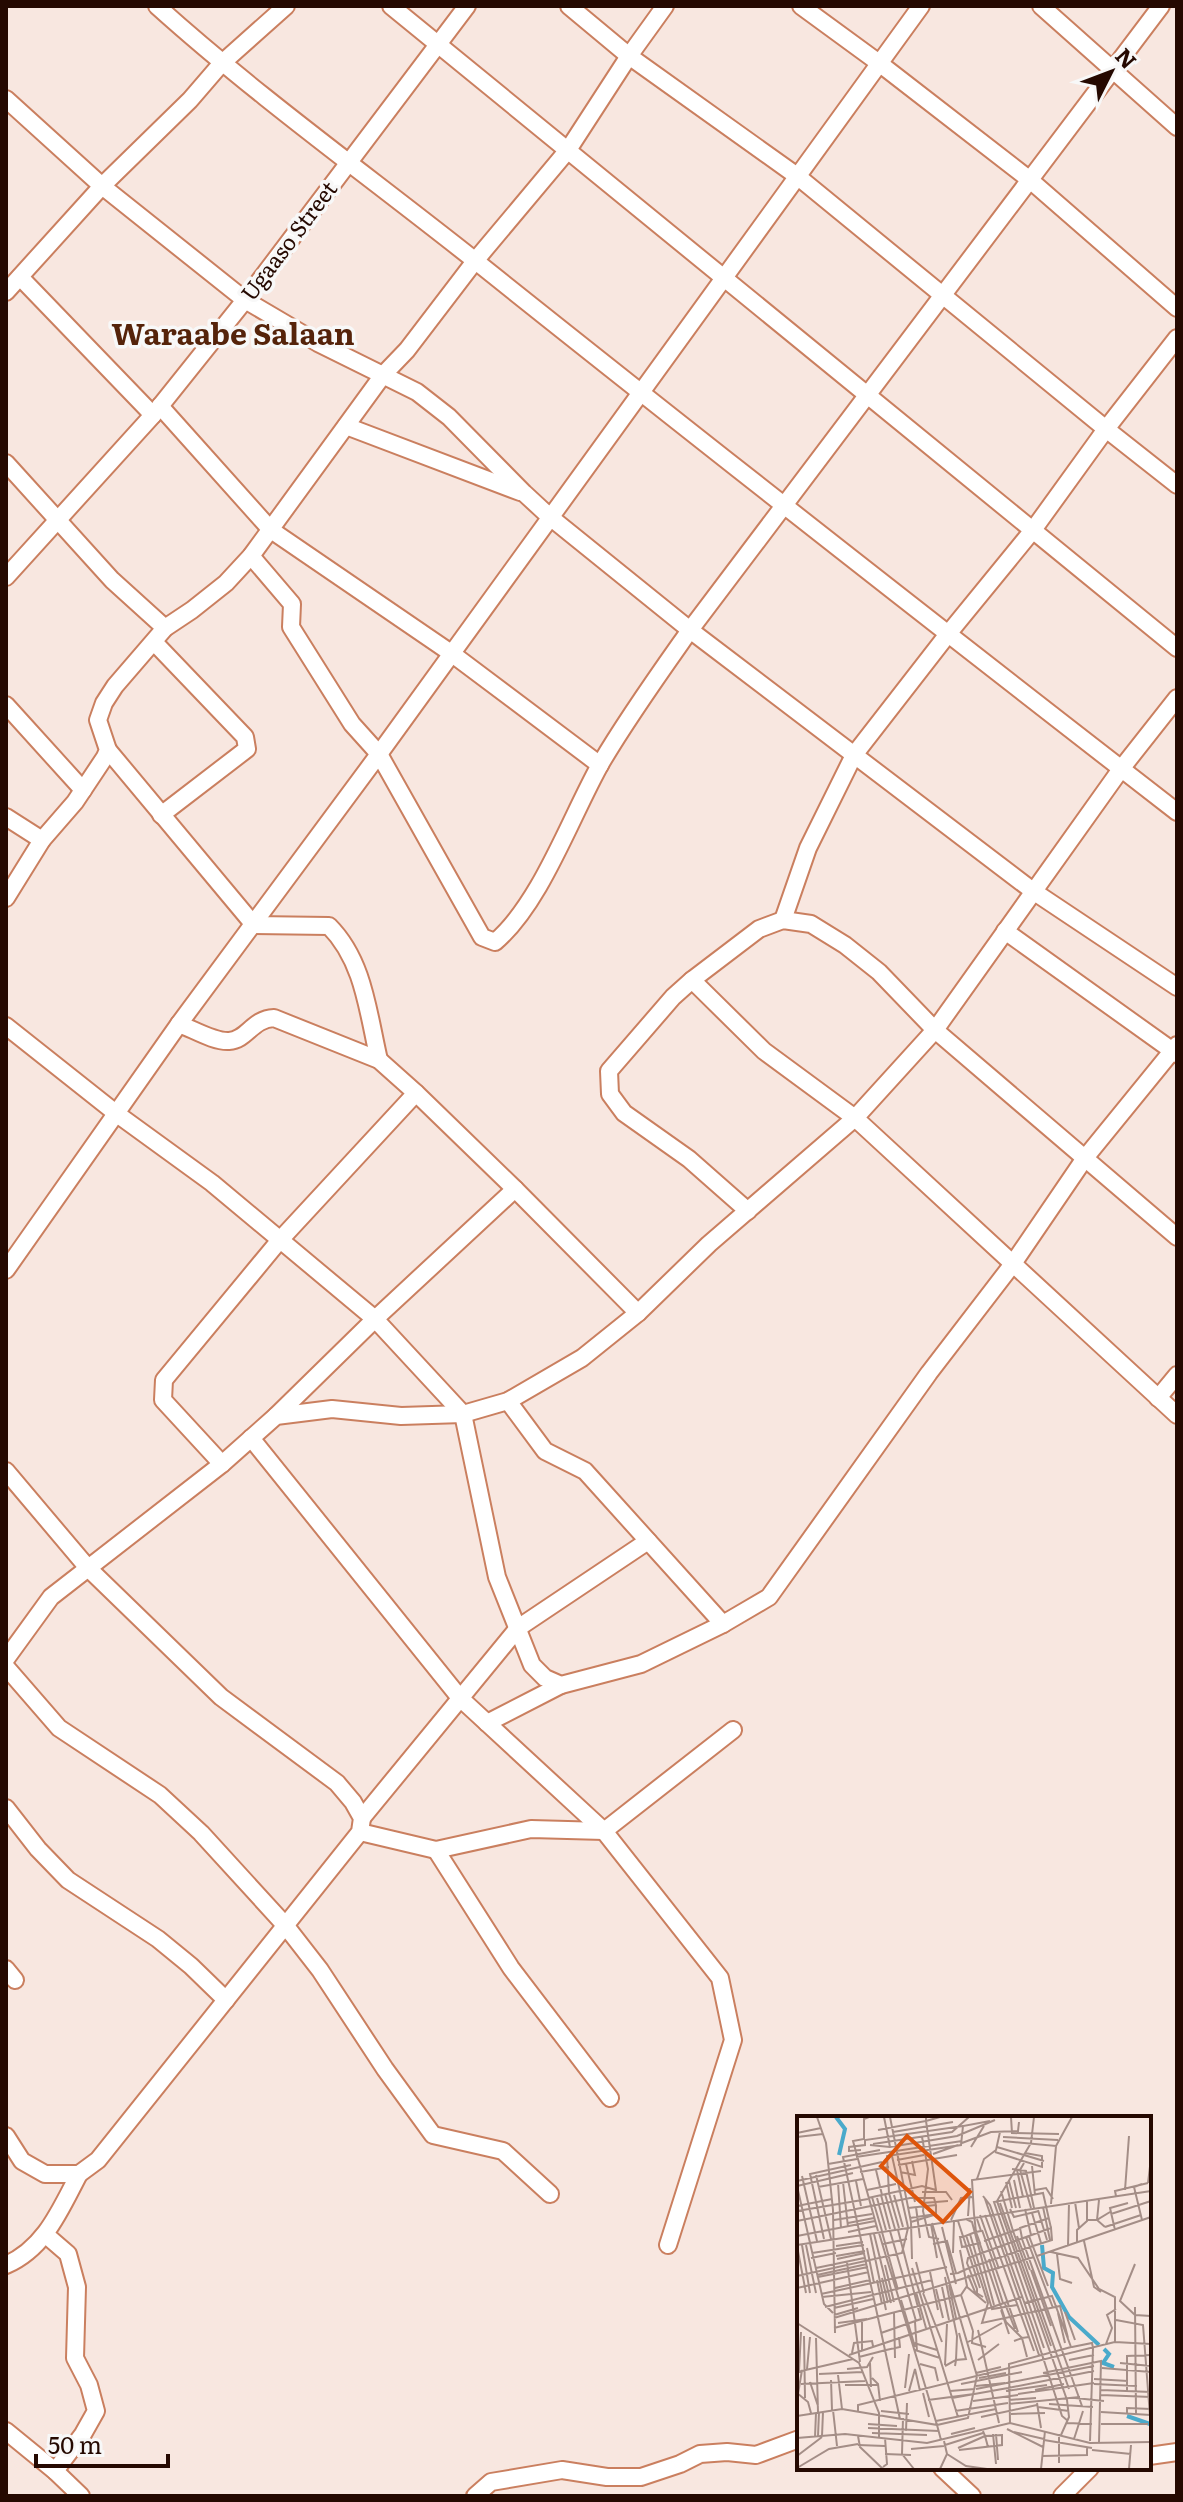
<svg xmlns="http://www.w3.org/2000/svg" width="1183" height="2502" font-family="Literata,serif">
<rect width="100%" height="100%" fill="#f8e7e0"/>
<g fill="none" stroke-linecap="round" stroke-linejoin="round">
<g stroke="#ca7f5f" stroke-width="20">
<g id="minor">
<path d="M 157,6 C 257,96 367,175 473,259 C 706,445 941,629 1177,812"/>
<path d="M 391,6 L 1177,648"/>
<path d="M 569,6 L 629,56 L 797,176 L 1106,429 L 1177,485"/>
<path d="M 801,6 L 879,63 L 1030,180 L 1177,308"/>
<path d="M 1041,6 L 1177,127"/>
<path d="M 6,99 L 102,186 L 245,300 L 318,343 L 417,392 L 449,417 L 524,493 L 550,517 L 690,630 L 1033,891 L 1177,987"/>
<path d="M 20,277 L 153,415"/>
<path d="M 6,292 L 102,186 L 190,100 L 221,64 L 286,6"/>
<path d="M 160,406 L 271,530 L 451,653 L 600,765"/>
<path d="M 346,426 L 520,492"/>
<path d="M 6,463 L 112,580 L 165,628"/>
<path d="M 251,556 L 292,604 L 291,627 L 352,724 L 379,754 L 482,937 L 495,942 C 541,903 571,816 601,763 C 628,717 659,674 690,630 L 1161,6"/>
<path d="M 6,577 L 153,415 L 245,300 L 467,6"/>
<path d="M 154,642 L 245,737 L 247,749 L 161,815"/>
<path d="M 6,705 L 83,790"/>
<path d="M 108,750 L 254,925 L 329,926 C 364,961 368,1013 379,1060"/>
<path d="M 6,817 L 42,840"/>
<path d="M 6,898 L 42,840 L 75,802 L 105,757 L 108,750 L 98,720 L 104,703 L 115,686 L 165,628 L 192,610 L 226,583 L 251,556 L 383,375 L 407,350 L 475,261 L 568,150 L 629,56 L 665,6"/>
<path d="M 783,920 L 808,848 L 854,755 L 948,634 L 1033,530 L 1106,429 L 1177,338"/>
<path d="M 1005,931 L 1177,1054"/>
<path d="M 692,980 L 764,1051 L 855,1118 L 1177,1415"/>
<path d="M 179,1024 C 193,1029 214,1042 229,1041 C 247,1040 252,1019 274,1018 L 379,1060 L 416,1093 L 515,1189 L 638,1313"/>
<path d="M 6,1026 L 117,1114 L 212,1183 L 375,1319 L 463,1414 L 497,1577 L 532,1665 L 545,1678 L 561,1685 L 641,1664 L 723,1624 L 769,1597 L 929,1373 L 1012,1265 L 1085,1158 L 1177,1045"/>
<path d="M 748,1211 L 689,1159 L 624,1113 L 610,1094 L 609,1071 L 673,997 L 692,980 L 759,929 L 783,920 L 811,924 L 845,945 L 879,972 L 935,1030 L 1177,1237"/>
<path d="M 6,1270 L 179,1024 L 379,754 L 921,6"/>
<path d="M 1158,1398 L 1177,1375"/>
<path d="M 508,1401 L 545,1451 L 585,1471 L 723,1624"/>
<path d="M 276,1416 L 375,1319 L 515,1189"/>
<path d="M 251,1438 L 460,1698 L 604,1831 L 720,1978 L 733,2040 L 668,2245"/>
<path d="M 222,1464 L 163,1400 L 164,1380 L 279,1241 L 416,1093"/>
<path d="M 6,1471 L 88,1568 L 221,1697 L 337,1783 L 353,1802 L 362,1818 L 360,1832 L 98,2160 L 79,2174 L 45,2174 L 22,2161 L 6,2136"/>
<path d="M 6,1659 L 51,1597 L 222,1464 L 276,1416 L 332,1409 L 401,1416 L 463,1414 L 508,1401 L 582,1358 L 638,1313 L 709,1244 L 855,1118 L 935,1030 L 1121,769 L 1177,698"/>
<path d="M 6,1667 L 59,1728 L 160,1795 L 201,1833 L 285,1925 L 320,1970 L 385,2069 L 433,2135 L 503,2151 L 550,2194"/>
<path d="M 487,1723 L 561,1685"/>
<path d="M 6,1808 L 38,1849 L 68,1880 L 158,1939 L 191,1966 L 226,2000"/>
<path d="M 362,1818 L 518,1628 L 648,1541"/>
<path d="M 360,1832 L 436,1850 L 531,1829 L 604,1831 L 733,1730"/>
<path d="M 436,1850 L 511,1968 L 610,2098"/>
<path d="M 6,1969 L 15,1980"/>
<path d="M 46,2235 L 68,2254 L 77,2287 L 75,2358 L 89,2385 L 96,2411 L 83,2434 L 55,2471"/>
<path d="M 6,2265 C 45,2248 60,2210 79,2174"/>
<path d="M 6,2431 L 55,2471 L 81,2496"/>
<path d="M 1149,2456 L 1177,2452"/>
<path d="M 942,2468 L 972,2496"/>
<path d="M 475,2496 L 491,2482 L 562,2470 L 607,2477 L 641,2477 L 680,2464 L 700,2454 L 727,2452 L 756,2455 L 799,2439"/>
<path d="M 1062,2496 L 1090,2468"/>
</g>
</g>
<use href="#minor" stroke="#fff" stroke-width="16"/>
</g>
<g text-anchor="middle" stroke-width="7" stroke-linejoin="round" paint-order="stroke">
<g font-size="22" fill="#250901" stroke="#f8f8f8">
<text transform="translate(289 241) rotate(-53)" y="8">Ugaaso Street</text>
</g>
<g font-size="30" font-weight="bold" fill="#55230a" stroke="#f8f8f8">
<text x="233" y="345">Waraabe Salaan</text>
</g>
</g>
<g transform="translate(797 2116)">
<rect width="354" height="354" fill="#f8e7e0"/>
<path fill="none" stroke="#4aaacb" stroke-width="4" d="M 39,1 L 48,13 L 42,39M 245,129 L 247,152 L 256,157 L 255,171 L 272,201 L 302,229M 307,233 L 312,238 L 306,247 L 317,251M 330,300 L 353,308"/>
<path fill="none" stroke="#a48e87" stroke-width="2" d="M 20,1 L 29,27 L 36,94 L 38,217M 72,1 L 67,3 L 67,23 L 56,25 L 81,115M 87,1 L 93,31M 93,1 L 114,106 L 115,143M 214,1 L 215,17 L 262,18M 237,1 L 234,27 L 200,85 L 270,284 L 272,301 L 264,319M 81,14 L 129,5 L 129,1M 96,16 L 156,6M 0,17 L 24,12M 0,21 L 26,18M 125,21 L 131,53 L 126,95 L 132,121 L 142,123M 206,21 L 261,24M 206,25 L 259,30 L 275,1M 165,27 L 194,16 L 221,15 L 222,6M 76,28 L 155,16 L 172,1M 73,29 L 93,31 L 160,20 L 198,4M 174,31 L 187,10M 200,31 L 247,45M 64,34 L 52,35 L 52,31 L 68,29 L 68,24 L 166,10M 83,34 L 46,41 L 103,303M 198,36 L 245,51 L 245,40 L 228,37M 136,38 L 161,29M 95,40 L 111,111M 59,41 L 165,25M 100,44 L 127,39M 227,47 L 223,54 L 234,92M 31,48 L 60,43M 109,48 L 118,86M 101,49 L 160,39M 235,50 L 238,79M 215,53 L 229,55 L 237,92M 79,54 L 85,79M 220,54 L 226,81M 63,56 L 92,51M 103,56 L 118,59 L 115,45M 19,59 L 34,123M 5,60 L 20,125M 180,63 L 187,43 L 199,34 L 203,16M 217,64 L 223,92M 0,65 L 85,46M 59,65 L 64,90M 212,65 L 219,92M 46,66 L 51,111M 209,66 L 215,92M 41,67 L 44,112M 351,67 L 354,42M 345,68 L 337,71 L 345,104M 0,70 L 27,188 L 36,197M 0,70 L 56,57M 21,71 L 66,63M 70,74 L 99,68M 238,74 L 249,72 L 256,83M 328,74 L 332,20M 204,75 L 216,115 L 222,113M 125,76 L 149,76 L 155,84M 88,78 L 98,113M 84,79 L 93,113M 97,79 L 106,111M 186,80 L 193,89 L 238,217M 319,80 L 318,75 L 351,67M 75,81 L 85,115M 71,82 L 125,70 L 139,74 L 129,5 L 143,1M 80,82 L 89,114M 188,83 L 242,239M 278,86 L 282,112M 126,87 L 151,85M 203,87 L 254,230M 254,88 L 259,30M 0,90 L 35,83M 119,91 L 123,122M 246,91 L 253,124M 111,92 L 139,89M 213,93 L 217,101 L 242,95M 228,93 L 234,119M 241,94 L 250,124M 0,95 L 71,83M 235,97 L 244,127M 314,98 L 354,85M 183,99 L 202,153M 188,99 L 237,235M 171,100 L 173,72M 113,102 L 139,98 L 139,89M 169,103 L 175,106 L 197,189M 180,103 L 184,115 L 179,116 L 176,117 L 166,121 L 163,121 L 165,131 L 183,127 L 179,116 L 177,98 L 175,64 L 244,55M 37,104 L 75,98M 154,104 L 164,82 L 175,81M 291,104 L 300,104 L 302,84M 0,105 L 113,82 L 137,82 L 139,89M 161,105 L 183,172M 114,106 L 140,98M 51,107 L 77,102M 134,108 L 140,142M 145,111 L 159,168M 308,111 L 344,99M 308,111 L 300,104 L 313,96M 102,112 L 92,77 L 90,40 L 164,29 L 166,10 L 193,5M 185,114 L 221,216M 318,114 L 313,92 L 331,87M 93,115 L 119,205M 51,116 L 79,110M 85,116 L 101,174M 82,117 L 140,309 L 171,302 L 180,260 L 135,107M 73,118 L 89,194M 77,118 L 94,187M 173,118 L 195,193 L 220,189M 169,119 L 191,187 L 185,207 L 263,190 L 271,222M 0,120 L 78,105M 220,120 L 233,154M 232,120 L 251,170M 229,121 L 256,192M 225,122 L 223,112 L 252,102M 27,123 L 13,58 L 54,49M 225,123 L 285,290M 187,125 L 216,115 L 272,273M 287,125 L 297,171 L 304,176M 280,127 L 280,114 L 290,105 L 290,84M 86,128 L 110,123M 136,128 L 150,125 L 159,157M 183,128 L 209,206 L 225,222 L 232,221M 0,129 L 354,75M 5,129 L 13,177M 9,129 L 19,177M 0,130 L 9,177M 39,130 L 66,126M 271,130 L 272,87M 70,132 L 77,167M 163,134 L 170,170 L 164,179 L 176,215M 15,137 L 67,129M 156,137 L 157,104M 260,138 L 263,163 L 275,167M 39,140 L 68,135M 240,140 L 354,101M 14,142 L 39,137M 40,143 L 68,137M 192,143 L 206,187M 50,146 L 63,246M 119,146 L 127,177M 338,148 L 323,185 L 338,199 L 354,200M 88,149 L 97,186M 19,152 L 67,142M 115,152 L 161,301M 234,154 L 254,210M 133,156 L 141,194M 153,158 L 161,157 L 172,152 L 236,130 L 255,124 L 254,112 L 171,142 L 170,147 L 172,152 L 180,173 L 180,178M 20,159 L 70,148M 171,159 L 178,176 L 186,181M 0,160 L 105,137 L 111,112M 21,161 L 71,151M 85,162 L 91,187M 80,164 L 85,188M 152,169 L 159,202M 145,171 L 152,204M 170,171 L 189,187M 0,172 L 72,156M 38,172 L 73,164M 139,173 L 146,202M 119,176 L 129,212M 126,177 L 145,226M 24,178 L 150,151M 25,181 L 74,176M 104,184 L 111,207M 208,188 L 218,213M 28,191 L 135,164M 338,191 L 339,298M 37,192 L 76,183M 204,194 L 212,218M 268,196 L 278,224M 97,197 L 98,242M 261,197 L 268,227M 37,199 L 61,192M 37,202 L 237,141M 319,204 L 346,209 L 354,313M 65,206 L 65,234M 118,206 L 120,235M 0,207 L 62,247 L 82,297 L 82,322M 41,207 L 70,203M 111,207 L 118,231M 37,212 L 164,179M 181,214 L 202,307M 176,215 L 175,227 L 189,231M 84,217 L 124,203 L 101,114M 238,217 L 265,300 L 271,305M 7,220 L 8,282M 19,222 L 21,296M 217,225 L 225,222 L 230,241M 171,226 L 205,207M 318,226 L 354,228M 117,227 L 140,234M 309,228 L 315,212 L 310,199 L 319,193M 275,231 L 295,227 L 296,232M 247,232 L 197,86 L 246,77 L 254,112M 89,234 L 103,231 L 102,221M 118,234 L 143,242M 55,237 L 57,227 L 75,225 L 76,230M 52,239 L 225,181M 62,241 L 89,234M 181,244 L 202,228M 272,244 L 297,239M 73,247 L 74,271M 323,247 L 354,250M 123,248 L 138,252 L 141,265M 148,249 L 150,208M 148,250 L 159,244 L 160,220 L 148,161M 158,250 L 159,244 L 169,243 L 162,217M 305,252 L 354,256M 10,253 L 13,221M 50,253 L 70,251 L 76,241M 2,255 L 4,216M 0,256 L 56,243M 179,257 L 204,251M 246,257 L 304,245 L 302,326M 22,258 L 65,256M 41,259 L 45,293M 75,262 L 81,268 L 83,285M 182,262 L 209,257M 297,263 L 331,265M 34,264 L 35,294M 13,266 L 21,290M 4,268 L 68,265M 164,268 L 225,256M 297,268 L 340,270M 48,269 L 81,269M 179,270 L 208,267M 108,272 L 112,238M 211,272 L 297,255M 179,273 L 297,250M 238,274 L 267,268M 304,274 L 354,276M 112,275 L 118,253 L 123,275M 153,275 L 178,273M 209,275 L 250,269M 0,277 L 11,286 L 14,297M 126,277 L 132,301M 330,277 L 330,240 L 354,239M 1,278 L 5,254M 221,278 L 297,267M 304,279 L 354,281M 155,282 L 211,272M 278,282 L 307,285M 131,284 L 177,278M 212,284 L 239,282M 176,285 L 221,279M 240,287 L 244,312M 212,288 L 283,281M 252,288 L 296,291M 241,291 L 272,295M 36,294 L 40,330M 84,295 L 112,298M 158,295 L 211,287M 61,296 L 61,289 L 318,226 L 318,181 L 302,173 L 281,142 L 254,136M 304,296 L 354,299M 330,297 L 330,292 L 354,293M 214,298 L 248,297M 0,300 L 45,293 L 140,309 L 144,324M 184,301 L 240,289M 106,302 L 105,338 L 117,353M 139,305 L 199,293M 213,307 L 212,248 L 274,231 L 255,180 L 227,187M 270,307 L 295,308M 71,308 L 100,310M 304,308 L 351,308M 71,312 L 142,315M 210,313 L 246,331M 109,315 L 110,287M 217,316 L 247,323M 75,317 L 130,319M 154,318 L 178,312M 196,318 L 199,348M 199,318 L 201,344M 21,320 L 22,296M 25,320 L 26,296M 61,320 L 63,331 L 86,353M 18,321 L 19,297M 0,322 L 48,318 L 130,327 L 213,307 L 293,327 L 354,326M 277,323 L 286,295M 247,324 L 295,332M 293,325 L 296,232M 61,329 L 88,330M 148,329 L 186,317M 161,332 L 188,320 L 191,331M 114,333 L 147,330M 162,334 L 205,329 L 205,319 L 188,320 L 186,315M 295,334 L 334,338M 88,338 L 114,339M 150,338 L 169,350 L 190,353M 0,340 L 25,321M 245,340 L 290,339 L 290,332M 262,347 L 262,318M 86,351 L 90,348 L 88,322M 0,352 L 32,333 L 61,328M 143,353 L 150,338 L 147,325M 244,353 L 248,315M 332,353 L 334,329"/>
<path fill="#de550b" fill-opacity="0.15" stroke="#de550b" stroke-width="4" d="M 110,20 L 173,76 L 146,106 L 84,50 Z"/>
<rect width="354" height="354" fill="none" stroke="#250901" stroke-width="4"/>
</g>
<rect width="1183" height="2502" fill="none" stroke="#250901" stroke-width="16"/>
<g transform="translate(1111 72) rotate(48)" stroke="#f8f8f8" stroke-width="6" paint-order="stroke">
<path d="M0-6L14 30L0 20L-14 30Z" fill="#250901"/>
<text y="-12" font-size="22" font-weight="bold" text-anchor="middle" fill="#250901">N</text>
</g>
<path d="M36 2454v12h132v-12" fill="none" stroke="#250901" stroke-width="4"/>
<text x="48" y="2454" font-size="24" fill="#250901" stroke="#f8f8f8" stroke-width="6" paint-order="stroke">50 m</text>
</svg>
